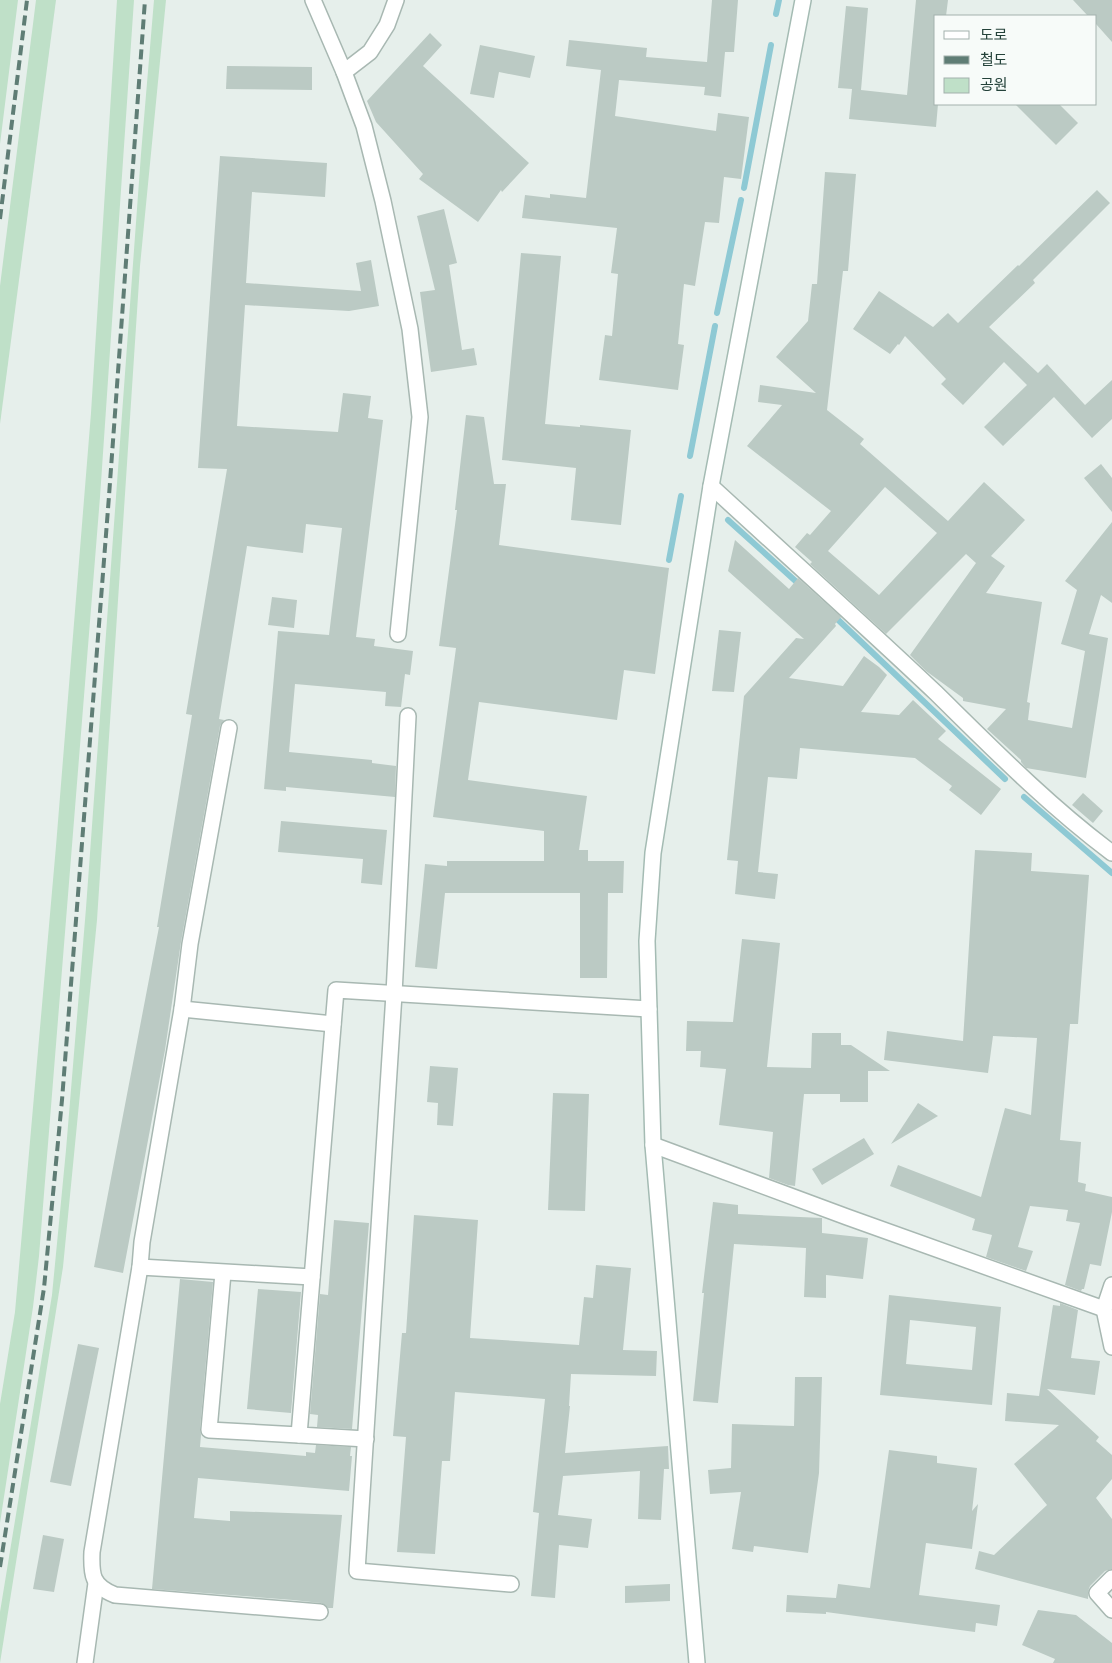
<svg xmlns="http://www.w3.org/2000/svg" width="1112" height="1663" font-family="'PT Sans Narrow','Noto Sans KR',sans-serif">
<rect width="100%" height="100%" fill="#e6efeb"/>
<g fill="#bfe0c8">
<path d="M 0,0 L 18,0 L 0,144 Z"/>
<path d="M 36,0 L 56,0 L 0,424 L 0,286 Z"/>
<path d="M 117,0 L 134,0 L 100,497 L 39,1256 L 33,1307 L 0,1523 L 0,1404 L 15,1312 L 56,846 L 91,413 Z"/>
<path d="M 154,0 L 166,0 L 140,266 L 97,920 L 63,1267 L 0,1663 L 0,1612 L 52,1295 L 66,1150 L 86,908 L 141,154 Z"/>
</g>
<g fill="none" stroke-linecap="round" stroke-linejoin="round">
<g stroke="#8ec9d4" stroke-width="6">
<path d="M 776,14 L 779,0"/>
<path d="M 744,188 L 771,45"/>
<path d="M 717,313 L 741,200"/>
<path d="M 690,456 L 715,326"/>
<path d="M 728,520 L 801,586"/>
<path d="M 669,560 L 681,496"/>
<path d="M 832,614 L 1005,779"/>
<path d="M 1024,797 L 1112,873"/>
</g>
</g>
<g fill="#bbcac4" fill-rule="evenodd">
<path d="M 712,0 L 738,0 L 734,52 L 725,52 L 721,97 L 704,95 L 705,87 L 619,80 L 615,116 L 716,131 L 718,113 L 749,117 L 741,179 L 724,177 L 719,223 L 705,222 L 695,286 L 684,284 L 678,344 L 684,345 L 678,390 L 599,380 L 605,335 L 612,336 L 618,274 L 611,273 L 617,228 L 522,218 L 525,195 L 550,198 L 550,194 L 586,198 L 601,70 L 566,66 L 569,40 L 647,48 L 646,57 L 707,62 Z"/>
<path d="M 916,0 L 948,0 L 946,16 L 936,16 L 936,104 L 938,104 L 936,127 L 849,119 L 852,89 L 838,88 L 846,6 L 868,8 L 861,90 L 907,95 Z"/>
<path d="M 1073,0 L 1112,0 L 1112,42 L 1096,24 L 1096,16 L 1088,16 Z"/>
<path d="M 430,33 L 442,45 L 423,66 L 529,163 L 502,192 L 501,190 L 478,222 L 419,179 L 423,174 L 376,122 L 367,101 Z"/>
<path d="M 480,45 L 535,56 L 530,78 L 499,72 L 494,98 L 470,94 Z"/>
<path d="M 227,66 L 312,67 L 312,90 L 226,89 Z"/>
<path d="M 1015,104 L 1059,104 L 1078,123 L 1056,145 Z"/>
<path d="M 220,156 L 327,163 L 325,197 L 252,192 L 246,283 L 361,291 L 356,263 L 371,260 L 379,306 L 349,311 L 245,305 L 237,426 L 338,432 L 343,393 L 371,396 L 368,418 L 383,420 L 356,637 L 375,639 L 374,646 L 413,651 L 410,675 L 405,674 L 401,707 L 385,706 L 386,692 L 295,684 L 289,752 L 372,760 L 372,763 L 396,766 L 395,797 L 286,787 L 286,791 L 264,789 L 278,631 L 329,635 L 342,528 L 306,524 L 303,553 L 247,546 L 219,719 L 224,720 L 220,726 L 181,942 L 165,1050 L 123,1273 L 94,1267 L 159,927 L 157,927 L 192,715 L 186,714 L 227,469 L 198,468 Z"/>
<path d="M 825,172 L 856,174 L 848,271 L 843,271 L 827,410 L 864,439 L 860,444 L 948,521 L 984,482 L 1025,520 L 991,556 L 1005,566 L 986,593 L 1042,602 L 1027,702 L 1030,703 L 1028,720 L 1072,728 L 1085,651 L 1061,644 L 1077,590 L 1065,581 L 1112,522 L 1112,603 L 1101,595 L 1089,634 L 1108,638 L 1086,778 L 1026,768 L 1021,762 L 1021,760 L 987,729 L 1006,709 L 963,701 L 963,698 L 926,671 L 910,655 L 976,563 L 966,554 L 886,634 L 810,564 L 812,562 L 795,547 L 807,533 L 810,535 L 831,511 L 747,446 L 782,405 L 758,402 L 760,385 L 816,393 L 776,357 L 808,321 L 812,284 L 817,284 ZM 885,487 L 937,533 L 879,595 L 828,551 Z"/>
<path d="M 1097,190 L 1110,203 L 1033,280 L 1035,283 L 989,327 L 1038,373 L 1047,364 L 1085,405 L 1112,380 L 1112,419 L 1092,438 L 1054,397 L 1003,446 L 984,427 L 1027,385 L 1004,362 L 963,405 L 941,384 L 946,379 L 905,336 L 899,345 L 898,344 L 890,354 L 853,329 L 879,291 L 933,327 L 948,313 L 958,323 L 1018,265 L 1019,266 Z"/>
<path d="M 444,209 L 457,263 L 449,265 L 462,350 L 474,348 L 477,365 L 431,372 L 420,292 L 435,290 L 417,216 Z"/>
<path d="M 521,253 L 561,256 L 545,424 L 580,427 L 580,425 L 631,430 L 621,525 L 571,520 L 576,468 L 502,460 Z"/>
<path d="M 466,415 L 484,417 L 494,484 L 506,484 L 499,545 L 669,568 L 655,674 L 624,670 L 617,720 L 479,702 L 468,780 L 587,796 L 579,850 L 588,850 L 588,861 L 624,861 L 623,893 L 608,893 L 607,978 L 580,978 L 580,893 L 445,893 L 437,969 L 415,967 L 425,864 L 447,866 L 447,861 L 544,861 L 544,831 L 433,817 L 456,648 L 439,646 L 457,510 L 455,510 Z"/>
<path d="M 1101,464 L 1112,478 L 1112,512 L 1084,478 Z"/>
<path d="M 735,540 L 789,589 L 798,578 L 841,617 L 835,624 L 836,626 L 789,678 L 843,686 L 864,656 L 879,667 L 887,675 L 861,712 L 899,715 L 913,700 L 946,731 L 938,739 L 1001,789 L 981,815 L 949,790 L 952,786 L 915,758 L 800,748 L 797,779 L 768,777 L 758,872 L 778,874 L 775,899 L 735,894 L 738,861 L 727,860 L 744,696 L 796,638 L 804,639 L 728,571 Z"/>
<path d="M 272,597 L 297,600 L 294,628 L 268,625 Z"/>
<path d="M 719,630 L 741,632 L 734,692 L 712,691 Z"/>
<path d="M 1083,793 L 1103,811 L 1093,823 L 1072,805 Z"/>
<path d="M 281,821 L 387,830 L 382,885 L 361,883 L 363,859 L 278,852 Z"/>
<path d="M 975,850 L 1032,853 L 1031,871 L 1089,875 L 1078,1024 L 1070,1024 L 1060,1140 L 1081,1142 L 1078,1182 L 1086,1184 L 1085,1191 L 1112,1197 L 1112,1212 L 1101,1266 L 1090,1264 L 1084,1289 L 1082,1289 L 1081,1291 L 1065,1285 L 1080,1223 L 1066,1221 L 1068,1210 L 1030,1206 L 1018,1247 L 1033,1251 L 1026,1271 L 986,1257 L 992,1235 L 972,1230 L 975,1219 L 890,1186 L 898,1165 L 981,1197 L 1005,1108 L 1031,1115 L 1037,1038 L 993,1036 L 988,1073 L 884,1060 L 887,1031 L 963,1041 Z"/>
<path d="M 742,939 L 780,943 L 767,1067 L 811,1068 L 812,1033 L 841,1033 L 841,1045 L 851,1045 L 890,1071 L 868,1071 L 868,1102 L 840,1102 L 840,1094 L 804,1094 L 795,1186 L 788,1185 L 769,1178 L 773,1132 L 719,1125 L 726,1069 L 700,1067 L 701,1051 L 686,1051 L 687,1021 L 733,1022 Z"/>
<path d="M 430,1066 L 458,1068 L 453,1126 L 437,1125 L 438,1103 L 427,1102 Z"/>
<path d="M 553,1093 L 589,1094 L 585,1211 L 548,1210 Z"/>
<path d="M 918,1103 L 938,1116 L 891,1144 Z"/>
<path d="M 864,1138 L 874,1154 L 822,1185 L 812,1169 Z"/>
<path d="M 713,1202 L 738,1205 L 738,1214 L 822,1218 L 822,1233 L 868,1238 L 863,1279 L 826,1275 L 826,1298 L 804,1297 L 806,1248 L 734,1244 L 718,1403 L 693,1401 L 704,1293 L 702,1293 Z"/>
<path d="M 414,1215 L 478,1220 L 470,1338 L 579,1345 L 584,1297 L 593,1298 L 596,1265 L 631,1268 L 623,1350 L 657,1351 L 656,1376 L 571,1374 L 569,1406 L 570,1406 L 565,1453 L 668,1446 L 669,1469 L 664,1469 L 661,1520 L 638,1519 L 640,1471 L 563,1476 L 558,1515 L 592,1519 L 588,1548 L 559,1545 L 555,1598 L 531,1596 L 539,1513 L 533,1512 L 545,1399 L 455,1392 L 450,1461 L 442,1461 L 435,1554 L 397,1552 L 406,1437 L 393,1436 L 402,1333 L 406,1333 Z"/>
<path d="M 334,1220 L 369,1223 L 352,1429 L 317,1427 L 318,1415 L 310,1414 L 320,1294 L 328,1295 Z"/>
<path d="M 180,1279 L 213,1282 L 200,1429 L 201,1435 L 200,1447 L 306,1456 L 306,1452 L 315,1453 L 316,1445 L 351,1447 L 350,1456 L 352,1456 L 349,1491 L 198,1478 L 194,1518 L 230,1521 L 230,1511 L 342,1515 L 333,1608 L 328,1608 L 321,1603 L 293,1600 L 152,1589 Z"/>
<path d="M 258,1289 L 301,1292 L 291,1413 L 247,1409 Z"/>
<path d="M 889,1295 L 1001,1307 L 992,1405 L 880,1395 ZM 910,1320 L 976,1327 L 972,1370 L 906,1364 Z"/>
<path d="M 1060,1303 L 1078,1310 L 1071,1358 L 1100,1361 L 1095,1395 L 1047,1389 L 1099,1437 L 1096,1441 L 1112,1455 L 1112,1479 L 1096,1498 L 1112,1519 L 1112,1569 L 1105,1571 L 1090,1586 L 1088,1591 L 1088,1599 L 975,1569 L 979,1551 L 994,1555 L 1047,1505 L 1014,1464 L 1059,1425 L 1005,1421 L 1007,1393 L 1039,1396 L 1053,1305 L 1060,1306 Z"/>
<path d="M 78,1344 L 99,1348 L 71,1486 L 50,1482 Z"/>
<path d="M 795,1377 L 822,1377 L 819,1473 L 808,1553 L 754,1546 L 753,1552 L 732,1549 L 741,1492 L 710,1494 L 708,1470 L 731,1468 L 732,1424 L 794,1426 Z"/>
<path d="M 889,1450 L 937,1456 L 937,1463 L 977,1468 L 972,1511 L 978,1504 L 972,1549 L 926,1543 L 919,1595 L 1000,1605 L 997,1626 L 976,1623 L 975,1632 L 826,1612 L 826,1614 L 786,1612 L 787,1595 L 836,1598 L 838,1584 L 870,1588 Z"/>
<path d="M 43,1535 L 64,1539 L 54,1592 L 33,1589 Z"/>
<path d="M 670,1584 L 670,1601 L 625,1603 L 625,1586 Z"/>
<path d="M 1038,1610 L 1076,1615 L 1112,1643 L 1112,1663 L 1053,1663 L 1055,1659 L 1022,1645 Z"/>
</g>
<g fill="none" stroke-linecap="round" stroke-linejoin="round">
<g stroke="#a8b8b2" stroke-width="18">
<g id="minor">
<path d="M 313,0 L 344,72 L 364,126 L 383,201 L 410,329 L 420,417 L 398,634"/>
<path d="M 344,72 L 370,52 L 387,25 L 396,0"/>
<path d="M 408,716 L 394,994 L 357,1571 L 511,1584"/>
<path d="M 229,728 L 190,944 L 182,1009 L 142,1242 L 140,1267 L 92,1552 C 91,1575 92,1586 115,1595 L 320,1612"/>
<path d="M 182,1009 L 333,1024"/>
<path d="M 653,1145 L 847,1217 L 1104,1309"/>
<path d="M 140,1267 L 312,1277"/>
<path d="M 223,1273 L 209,1430 L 299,1435"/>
<path d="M 1112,1285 L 1104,1309 L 1112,1347"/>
<path d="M 366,1439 L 299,1435 L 336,990 L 649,1009"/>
<path d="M 1112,1578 L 1097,1593 L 1112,1610"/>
<path d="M 85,1663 L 96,1583"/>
</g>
</g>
<g stroke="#a8b8b2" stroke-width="18">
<path id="tertiary" d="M 711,486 C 786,555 862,623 936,693 C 993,749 1048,805 1112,853"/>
</g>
<g stroke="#a4bbb3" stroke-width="18">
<path id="secondary" d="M 697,1663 L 653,1145 L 647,941 L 653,853 L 711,486 L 803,0"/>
</g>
<use href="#minor" stroke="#fff" stroke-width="15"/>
<use href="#tertiary" stroke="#fff" stroke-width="15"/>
<use href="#secondary" stroke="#fff" stroke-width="15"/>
<g stroke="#5f7d75" stroke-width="4" stroke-dasharray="10 5" stroke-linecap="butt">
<path d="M 0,219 L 27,0"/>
<path d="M 0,1567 L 44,1288 L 62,1100 L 109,496 L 145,0"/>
</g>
</g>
<rect x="934" y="15" width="162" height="90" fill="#f7fbf9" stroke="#a3b1ad"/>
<rect x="944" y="31" width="25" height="8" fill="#ffffff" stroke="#a3b1ad"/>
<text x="980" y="40" font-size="15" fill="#24423a">도로</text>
<rect x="944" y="56" width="25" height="8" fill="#5f7d75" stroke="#a3b1ad"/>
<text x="980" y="65" font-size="15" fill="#24423a">철도</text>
<rect x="944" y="78" width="25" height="15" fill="#bfe0c8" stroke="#a3b1ad"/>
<text x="980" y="90" font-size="15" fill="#24423a">공원</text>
</svg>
